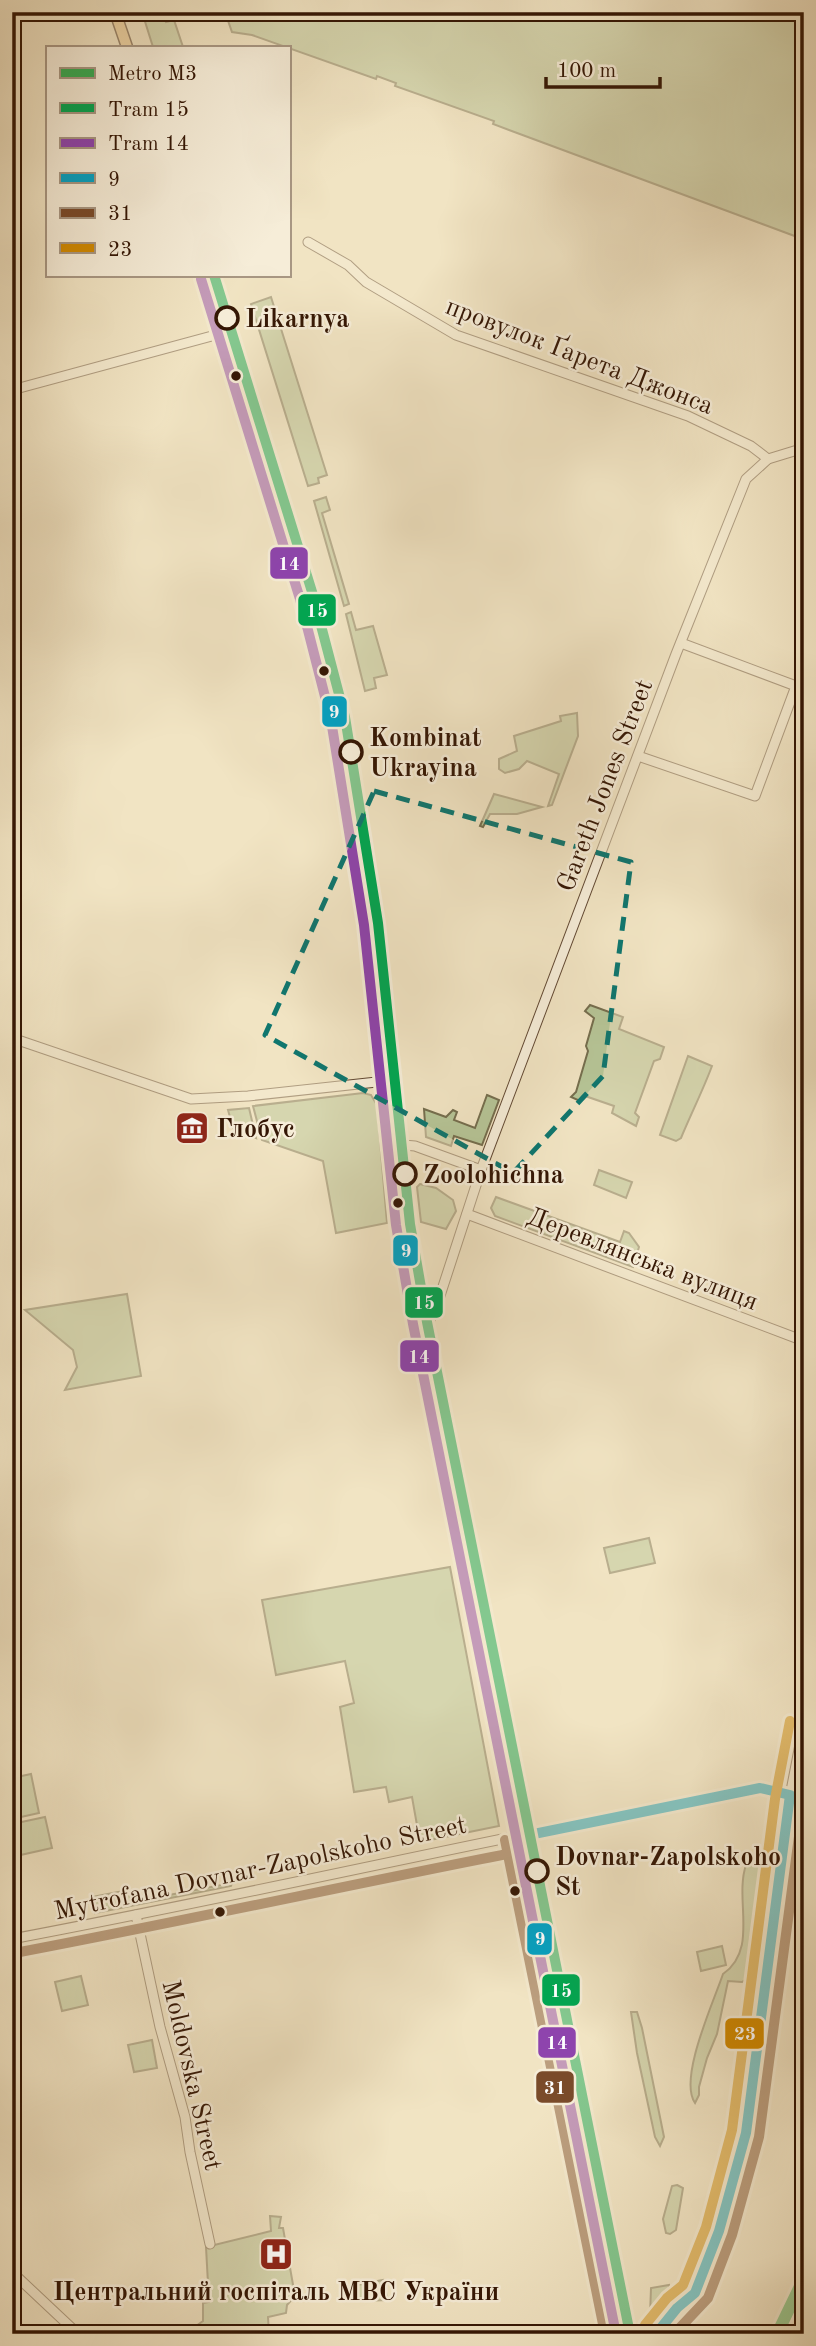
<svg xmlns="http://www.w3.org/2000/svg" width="816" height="2346" font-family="'Old Standard TT',serif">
<rect width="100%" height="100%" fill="#f1e4c3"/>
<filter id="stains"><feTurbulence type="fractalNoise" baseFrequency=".00286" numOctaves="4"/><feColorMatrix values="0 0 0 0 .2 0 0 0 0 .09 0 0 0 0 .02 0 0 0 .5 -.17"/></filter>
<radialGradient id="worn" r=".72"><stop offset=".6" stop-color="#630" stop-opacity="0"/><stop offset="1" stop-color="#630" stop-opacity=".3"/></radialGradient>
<g fill="#b6c597" stroke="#756e4e" stroke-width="2">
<path d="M 142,12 L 162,12 L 166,22 L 174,20 L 183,47 L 153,47 Z"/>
<path d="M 225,12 L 804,12 L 804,234 L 800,238 L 493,124 L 494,121 L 395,86 L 396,83 L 377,76 L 376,79 L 252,35 L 232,32 Z"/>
<path d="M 271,297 L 327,475 L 318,478 L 319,483 L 308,486 L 251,304 Z"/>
<path d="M 326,497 L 330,510 L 322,513 L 349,604 L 344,606 L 314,501 Z"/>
<path d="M 351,612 L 356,630 L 373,626 L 387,675 L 374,678 L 376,688 L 365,691 L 346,614 Z"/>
<path d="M 577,713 L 578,736 L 552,805 L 548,806 L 559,774 L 527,761 L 519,769 L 505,773 L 499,769 L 499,759 L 517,751 L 514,736 L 561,721 L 560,716 Z"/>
<path d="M 494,794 L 542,807 L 517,814 L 490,814 L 483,827 L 480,826 Z"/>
<path d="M 590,1005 L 623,1017 L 619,1029 L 664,1047 L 660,1059 L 654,1061 L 635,1113 L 639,1117 L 636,1126 L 612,1113 L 614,1106 L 585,1096 L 580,1101 L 571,1097 L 576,1092 L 588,1051 L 586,1046 L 594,1018 L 585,1011 Z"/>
<path d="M 688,1056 L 712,1066 C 703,1090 691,1114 681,1138 L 676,1141 L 660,1135 Z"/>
<path d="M 363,1093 L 371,1095 L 377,1105 L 387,1223 L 336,1233 L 323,1161 L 262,1140 L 253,1106 Z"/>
<path d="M 487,1095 L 499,1100 L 482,1145 L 454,1136 L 451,1146 L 426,1137 L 424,1109 L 446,1117 L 453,1110 L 457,1112 L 454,1120 L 475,1128 Z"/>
<path d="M 249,1108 L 256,1138 L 233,1128 L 228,1110 Z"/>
<path d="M 599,1170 L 632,1182 L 626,1198 L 594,1185 Z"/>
<path d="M 420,1184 L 436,1188 L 453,1200 L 456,1211 L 446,1229 L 421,1222 L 417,1187 Z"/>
<path d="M 496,1197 L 620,1242 L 624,1231 L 629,1233 L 639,1247 L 633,1267 L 495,1216 L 491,1208 Z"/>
<path d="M 127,1294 L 141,1376 L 65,1390 L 77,1367 L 73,1350 L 25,1310 Z"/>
<path d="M 649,1538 L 655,1563 L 610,1573 L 604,1548 Z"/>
<path d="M 450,1567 L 499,1826 L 420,1842 L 412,1797 L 389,1802 L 386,1787 L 354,1792 L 340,1707 L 354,1703 L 345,1661 L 276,1675 L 262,1600 Z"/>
<path d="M 31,1774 L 39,1813 L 12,1819 L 12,1778 Z"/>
<path d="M 45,1817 L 52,1848 L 16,1856 L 12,1841 L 12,1824 Z"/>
<path d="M 757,1859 L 762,1861 L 762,1882 L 748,1979 L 742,1982 L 728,1981 L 717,2034 L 707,2058 L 699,2087 L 699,2095 L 695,2103 C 678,2079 714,2001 723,1974 C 759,1949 734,1900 746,1865 Z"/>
<path d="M 232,1883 L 231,1886 L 95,1913 L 92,1897 L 129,1890 L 132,1902 Z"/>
<path d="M 722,1946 L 726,1965 L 701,1971 L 697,1952 Z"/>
<path d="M 81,1976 L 88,2005 L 62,2011 L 55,1982 Z"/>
<path d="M 631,2012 L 637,2012 L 642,2028 L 664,2137 L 660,2146 L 655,2137 L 637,2053 Z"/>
<path d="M 152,2040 L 157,2068 L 134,2072 L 128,2045 Z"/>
<path d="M 677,2185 L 683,2188 L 676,2230 L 670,2234 L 666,2233 L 663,2219 L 672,2186 Z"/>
<path d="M 270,2216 L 281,2217 L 279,2228 L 283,2228 L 295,2296 L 287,2305 L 286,2313 L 268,2317 L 269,2334 L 185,2334 L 203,2321 L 203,2303 L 209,2302 L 206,2247 L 271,2231 Z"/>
<path d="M 383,2280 L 388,2300 L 360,2301 L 347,2287 Z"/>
<path d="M 669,2285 L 669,2305 L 662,2314 L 650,2316 L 651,2288 Z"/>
</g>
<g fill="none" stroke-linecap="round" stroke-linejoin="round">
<g stroke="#634a34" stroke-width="11">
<g id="minor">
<path d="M 308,242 L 348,265 L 366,282 L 456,335 L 688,416 L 751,446 L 768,459"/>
<path d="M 12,390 L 223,333"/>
<path d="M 638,756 L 755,796 L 796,686 L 681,643"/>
<path d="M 12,1038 L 191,1099 L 248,1096 L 386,1081"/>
<path d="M 392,1144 L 415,1146 L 481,1170"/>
<path d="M 467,1214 L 804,1341"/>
<path d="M 419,1328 L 430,1319 L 435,1311 L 481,1170 L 676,654 L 746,479 L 768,459 L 804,448"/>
<path d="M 136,1915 L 160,2027 L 185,2117 L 190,2152 L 210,2244"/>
<path d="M 12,1939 C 262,1892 510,1834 760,1788 L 804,1799"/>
<path d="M 12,2272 L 78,2334"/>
<path d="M 679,2334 L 719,2231 L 746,2133 L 789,1801 L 804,1724"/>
</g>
</g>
<g stroke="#341604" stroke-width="13">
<g id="major">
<path d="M 115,12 L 127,47"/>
<path d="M 204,275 L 305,598 L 335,714 L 343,756 L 371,946 L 397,1195 L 406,1251 L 510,1790 L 619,2334"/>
</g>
</g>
<use href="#minor" stroke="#f6edd8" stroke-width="9"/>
<use href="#major" stroke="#e8c282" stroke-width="10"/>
<g stroke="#f6edd8" stroke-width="16">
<g id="bus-1">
<path d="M 204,275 L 305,598 L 335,714 L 371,946 L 397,1195 L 406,1251 L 510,1790 L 619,2334"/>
<path d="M 519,1837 L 760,1788 L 790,1795 L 746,2133 L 719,2231 L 695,2293 L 677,2308 L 656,2334"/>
</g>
</g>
<g stroke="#f6edd8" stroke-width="16">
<g id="bus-2">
<path d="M 505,1840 L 605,2334"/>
<path d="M 15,1953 C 184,1921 353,1884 522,1851"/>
<path d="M 674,2334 L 708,2298 L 732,2235 L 759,2137 L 804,1799"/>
</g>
</g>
<g stroke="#f6edd8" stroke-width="16">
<path id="bus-3" d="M 645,2325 L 667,2298 L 683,2285 L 706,2227 L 732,2130 L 775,1799 L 790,1721"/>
</g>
<use href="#bus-1" stroke="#03a2c4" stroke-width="10"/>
<use href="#bus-2" stroke="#7a4b2a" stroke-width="10"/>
<use href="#bus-3" stroke="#d08901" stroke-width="10"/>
<g stroke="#f6edd8" stroke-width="16">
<path id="tram-1" d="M 214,275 L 313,595 L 345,717 L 378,923 L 410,1224 L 427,1322 L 630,2334"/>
</g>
<g stroke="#f6edd8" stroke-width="16">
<path id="tram-2" d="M 201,279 L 300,599 L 331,720 L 364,925 L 396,1225 L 413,1324 L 616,2334"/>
</g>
<use href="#tram-1" stroke="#00a651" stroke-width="10"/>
<use href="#tram-2" stroke="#8e44ad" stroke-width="10"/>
<g stroke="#f6edd8" stroke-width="18">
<path id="metro-1" d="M 777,2334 L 804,2278"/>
</g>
<use href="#metro-1" stroke="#35ab52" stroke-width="12"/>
</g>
<path d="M0 0H816V2346H0ZM 374,791 L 631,862 L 603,1076 L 513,1173 L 265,1035 Z" fill="#f1e4c3" fill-opacity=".55" fill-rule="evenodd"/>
<path fill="none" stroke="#0f766e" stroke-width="5" stroke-dasharray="14 9" stroke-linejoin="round" d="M 374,791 L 631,862 L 603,1076 L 513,1173 L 265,1035 Z"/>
<defs>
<g id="museum-square" transform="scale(1.75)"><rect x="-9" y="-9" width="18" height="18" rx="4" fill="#8f2418" stroke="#f6edd8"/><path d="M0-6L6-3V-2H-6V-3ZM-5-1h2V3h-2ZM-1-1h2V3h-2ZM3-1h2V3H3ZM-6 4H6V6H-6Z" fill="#fff"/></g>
<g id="hospital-square" transform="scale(1.75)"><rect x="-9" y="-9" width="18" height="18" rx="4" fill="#8f2418" stroke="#f6edd8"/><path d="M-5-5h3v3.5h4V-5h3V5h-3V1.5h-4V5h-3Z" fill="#fff"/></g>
</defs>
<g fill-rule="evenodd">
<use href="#museum-square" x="192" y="1128"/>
<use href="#hospital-square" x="276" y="2254"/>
</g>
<g fill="#f6edd8" stroke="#341604" stroke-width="3.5">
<circle cx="227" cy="318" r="11"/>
<circle cx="351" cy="752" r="11"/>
<circle cx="405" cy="1174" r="11"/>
<circle cx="537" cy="1871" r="11"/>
</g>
<g fill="#341604" stroke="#f6edd8" stroke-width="2.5">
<circle cx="236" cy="376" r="6"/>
<circle cx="324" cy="671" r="6"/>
<circle cx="398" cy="1203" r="6"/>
<circle cx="515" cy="1891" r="6"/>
<circle cx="220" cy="1912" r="6"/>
</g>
<g text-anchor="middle" stroke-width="5" stroke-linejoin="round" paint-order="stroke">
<g font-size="26" font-weight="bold" fill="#341604" stroke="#f6edd8" text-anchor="start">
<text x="245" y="327">Likarnya</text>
<text x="369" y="746">Kombinat<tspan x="369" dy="30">Ukrayina</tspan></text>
<text x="423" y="1183">Zoolohichna</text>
<text x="555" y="1865">Dovnar-Zapolskoho<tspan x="555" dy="30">St</tspan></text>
</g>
<g font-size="26" fill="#341604" stroke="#f6edd8">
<text transform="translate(580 355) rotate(21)" y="9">провулок Ґарета Джонса</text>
<text transform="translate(604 785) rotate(-69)" y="9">Gareth Jones Street</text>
<text transform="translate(643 1258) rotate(21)" y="9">Деревлянська вулиця</text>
<text transform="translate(260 1867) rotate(-12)" y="9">Mytrofana Dovnar-Zapolskoho Street</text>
<text transform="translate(193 2075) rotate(77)" y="9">Moldovska Street</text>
</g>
<g font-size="26" font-weight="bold" fill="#341604" stroke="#f6edd8" text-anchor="start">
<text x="216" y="1137">Глобус</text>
<text x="276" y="2300" text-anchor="middle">Центральний госпіталь МВС України</text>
</g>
</g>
<g stroke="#f6edd8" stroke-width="2.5">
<rect x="269" y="546" width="40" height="34" rx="7" fill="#8e44ad"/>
<rect x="297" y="593" width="40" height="34" rx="7" fill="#00a651"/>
<rect x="321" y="695" width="27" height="33" rx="7" fill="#03a2c4"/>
<rect x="392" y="1234" width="27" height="33" rx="7" fill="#03a2c4"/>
<rect x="404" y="1286" width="40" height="33" rx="7" fill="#00a651"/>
<rect x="399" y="1339" width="41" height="34" rx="7" fill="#8e44ad"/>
<rect x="526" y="1922" width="27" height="34" rx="7" fill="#03a2c4"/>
<rect x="541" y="1973" width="40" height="34" rx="7" fill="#00a651"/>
<rect x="724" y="2017" width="41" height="33" rx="7" fill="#d08901"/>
<rect x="537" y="2026" width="40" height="33" rx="7" fill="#8e44ad"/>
<rect x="535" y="2070" width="40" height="34" rx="7" fill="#7a4b2a"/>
</g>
<g font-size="19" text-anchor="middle" font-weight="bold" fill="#fff">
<text x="289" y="570">14</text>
<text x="317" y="617">15</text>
<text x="334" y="718">9</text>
<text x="406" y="1257">9</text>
<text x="424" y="1309">15</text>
<text x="419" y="1363">14</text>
<text x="540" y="1945">9</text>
<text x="561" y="1997">15</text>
<text x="745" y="2040">23</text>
<text x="557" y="2049">14</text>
<text x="555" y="2094">31</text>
</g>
<rect width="816" height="2346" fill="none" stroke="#f1e4c3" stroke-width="42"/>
<rect x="14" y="14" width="788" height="2318" fill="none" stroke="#341604" stroke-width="3.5"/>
<rect x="21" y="21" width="774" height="2304" fill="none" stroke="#341604" stroke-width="2"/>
<rect x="46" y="46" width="245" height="231" fill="#f6edd8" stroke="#a89783" stroke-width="2"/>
<rect x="60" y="68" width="35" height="10" fill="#35ab52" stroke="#a89783" stroke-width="2"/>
<text x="108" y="80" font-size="21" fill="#341604">Metro M3</text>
<rect x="60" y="103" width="35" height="10" fill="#00a651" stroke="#a89783" stroke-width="2"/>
<text x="108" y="116" font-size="21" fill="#341604">Tram 15</text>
<rect x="60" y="138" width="35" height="10" fill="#8e44ad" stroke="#a89783" stroke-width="2"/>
<text x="108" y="150" font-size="21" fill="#341604">Tram 14</text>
<rect x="60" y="173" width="35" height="10" fill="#03a2c4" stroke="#a89783" stroke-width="2"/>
<text x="108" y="186" font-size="21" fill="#341604">9</text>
<rect x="60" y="208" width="35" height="10" fill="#7a4b2a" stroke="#a89783" stroke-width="2"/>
<text x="108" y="220" font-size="21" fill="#341604">31</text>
<rect x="60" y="243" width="35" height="10" fill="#d08901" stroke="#a89783" stroke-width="2"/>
<text x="108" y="256" font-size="21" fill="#341604">23</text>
<path d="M546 77v10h114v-10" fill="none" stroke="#341604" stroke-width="3.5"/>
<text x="557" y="77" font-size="21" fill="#341604" stroke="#f6edd8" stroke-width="5" paint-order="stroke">100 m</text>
<rect width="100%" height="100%" filter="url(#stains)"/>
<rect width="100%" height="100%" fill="url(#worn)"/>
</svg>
